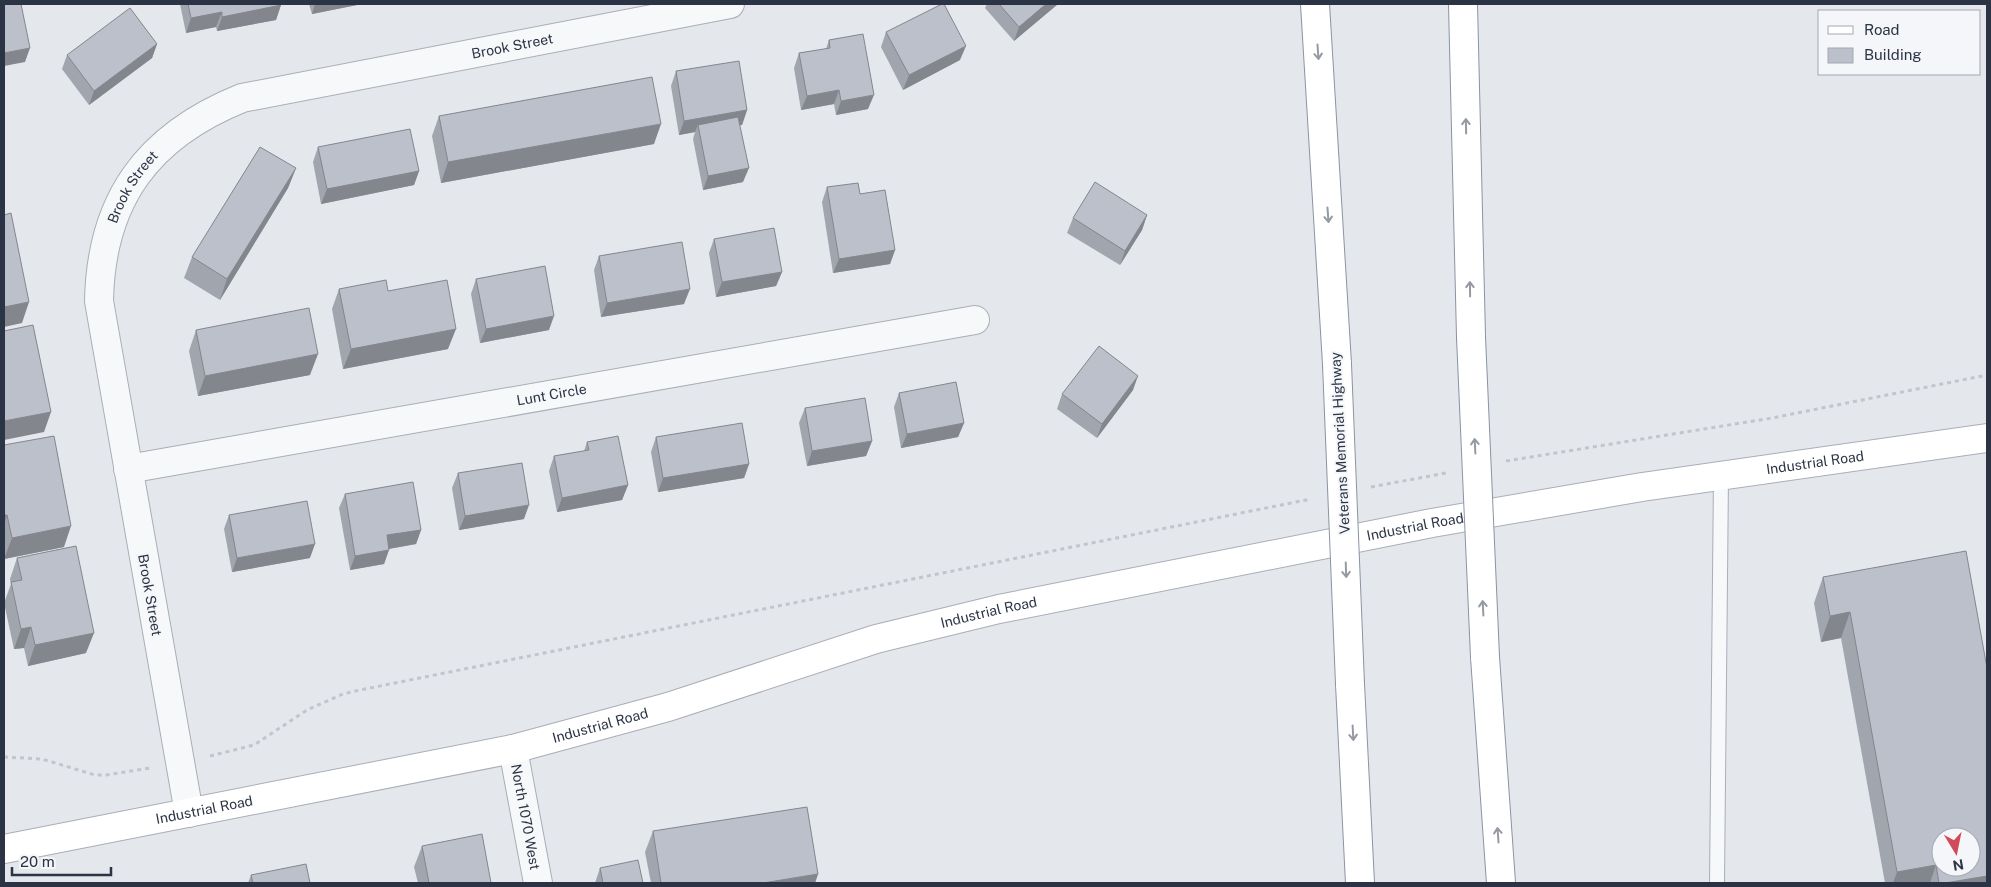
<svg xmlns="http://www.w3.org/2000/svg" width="1991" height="887" font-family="'Public Sans',sans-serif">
<rect width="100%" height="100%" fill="#e4e7ec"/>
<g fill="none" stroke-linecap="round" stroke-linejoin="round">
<g stroke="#a9aeb7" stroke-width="16">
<path id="lane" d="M 1717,883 L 1721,476"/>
</g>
<g stroke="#a9aeb7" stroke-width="30">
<g id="street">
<path id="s1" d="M 128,469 L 975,320"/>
<path id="s2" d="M 513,749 L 538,883"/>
<path id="s3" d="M 189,813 L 99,301 C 101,199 148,136 242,98 L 730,4"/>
</g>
</g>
<g stroke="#a9aeb7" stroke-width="30">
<g id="secondary">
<path id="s4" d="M 4,849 L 513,749 L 668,707 L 876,639 L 999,609 L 1432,523 L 1642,487 L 1987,438"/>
</g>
</g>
<g stroke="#8b94a3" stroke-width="30">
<g id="highway">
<path d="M 1315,4 L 1337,364"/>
<path d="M 1463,4 L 1471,337"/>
<path d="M 1485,657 L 1501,883"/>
<path d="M 1350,684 L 1360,883"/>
</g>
</g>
<g stroke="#c2c5cb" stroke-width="3" stroke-dasharray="4 4" stroke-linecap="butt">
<path d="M 1506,461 L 1772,418 L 1987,375"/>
<path d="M 1371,487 L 1446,473"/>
<path d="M 210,756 L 254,745 L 307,710 L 343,694 L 360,690 L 1311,499"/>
<path d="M 4,757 L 42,759 L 95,775 L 106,775 L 150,768"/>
</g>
<use href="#lane" stroke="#f7f8fa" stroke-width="14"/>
<use href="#street" stroke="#f7f8fa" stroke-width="28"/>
<use href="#secondary" stroke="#fff" stroke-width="28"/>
<use href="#highway" stroke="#fff" stroke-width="28"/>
<g stroke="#8b94a3" stroke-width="30" stroke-linecap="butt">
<g id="highway-bridge">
<path d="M 1471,337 L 1485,657"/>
<path d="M 1337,364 L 1350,684"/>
</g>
</g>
<use href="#highway-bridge" stroke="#fff" stroke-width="28"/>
</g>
<g fill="#a1a5ae">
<path d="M 180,4 L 281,4 L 276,20 L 217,31 L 216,27 L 186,33 Z"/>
<path d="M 309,4 L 362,4 L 312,14 Z"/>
<path d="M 987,4 L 1058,4 L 1014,41 L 985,8 Z"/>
<path d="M 886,32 L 960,60 L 903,90 L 881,47 Z"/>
<path d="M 829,40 L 868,109 L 836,115 L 834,104 L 801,110 L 794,68 L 799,53 L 826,49 Z"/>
<path d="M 157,44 L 152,58 L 89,105 L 62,69 L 67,55 Z"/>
<path d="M 676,71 L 747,110 L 742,125 L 740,125 L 743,182 L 703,190 L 693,139 L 695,132 L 679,135 L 671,86 Z"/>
<path d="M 439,116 L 654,144 L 441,183 L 432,136 Z"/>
<path d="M 318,147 L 419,171 L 414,185 L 321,204 L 313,162 Z"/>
<path d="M 296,168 L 288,188 L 220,300 L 184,278 L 192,257 Z"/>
<path d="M 827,187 L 860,194 L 895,250 L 890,264 L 833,273 L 822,202 Z"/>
<path d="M 1147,215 L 1142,230 L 1120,265 L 1067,233 L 1073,218 Z"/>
<path d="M 714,239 L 782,272 L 776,286 L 716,297 L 709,253 Z"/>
<path d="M 599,256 L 684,304 L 601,317 L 594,270 Z"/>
<path d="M 476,279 L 549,330 L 480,343 L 471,294 Z"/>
<path d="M 339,289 L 388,291 L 448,349 L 343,369 L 332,309 Z"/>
<path d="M 196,330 L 310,375 L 198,396 L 189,351 Z"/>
<path d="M 1133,390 L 1097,438 L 1057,409 L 1062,394 Z"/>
<path d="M 899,393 L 964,423 L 958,437 L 901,448 L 894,407 Z"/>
<path d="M 805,408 L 872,441 L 866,456 L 807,466 L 799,423 Z"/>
<path d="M 656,437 L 749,464 L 744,478 L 658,492 L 651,452 Z"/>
<path d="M 587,442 L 628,485 L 622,500 L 557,512 L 549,471 L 554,456 L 584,451 Z"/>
<path d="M 4,445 L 64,547 L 4,559 Z"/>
<path d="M 458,473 L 524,519 L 459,530 L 452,488 Z"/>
<path d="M 345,494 L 421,530 L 416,544 L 389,549 L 384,564 L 350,570 L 339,508 Z"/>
<path d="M 229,515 L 310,558 L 232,572 L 224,529 Z"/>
<path d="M 17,558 L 86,653 L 28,666 L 24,648 L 14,649 L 4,603 L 11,584 L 10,579 Z"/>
<path d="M 1823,577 L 1987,668 L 1987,883 L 1885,883 L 1841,638 L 1821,642 L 1814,603 Z"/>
<path d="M 653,831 L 818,874 L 815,883 L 651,883 L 645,852 Z"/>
<path d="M 422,846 L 491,883 L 418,883 L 414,867 Z"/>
<path d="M 600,868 L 643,883 L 595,883 Z"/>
<path d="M 251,875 L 310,883 L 248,883 Z"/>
</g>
<g fill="#83868d">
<path d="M 315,4 L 362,4 L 312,14 Z"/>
<path d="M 1046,4 L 1058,4 L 1014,41 L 1019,27 Z"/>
<path d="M 281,5 L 276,20 L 217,31 L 222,17 Z"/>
<path d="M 222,12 L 216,27 L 186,33 L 191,18 Z"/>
<path d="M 157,44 L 152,58 L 89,105 L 94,91 Z"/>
<path d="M 966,46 L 960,60 L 903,90 L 909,75 Z"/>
<path d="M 30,48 L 25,62 L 4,66 L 4,53 Z"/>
<path d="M 839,90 L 834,104 L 801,110 L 807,96 Z"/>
<path d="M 874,95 L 868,109 L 836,115 L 841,101 Z"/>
<path d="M 747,110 L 742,125 L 699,132 L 698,125 L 695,132 L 679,135 L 684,121 Z"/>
<path d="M 661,124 L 654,144 L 441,183 L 448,162 Z"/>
<path d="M 296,168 L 288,188 L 220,300 L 227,279 Z"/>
<path d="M 749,168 L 743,182 L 703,190 L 708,176 Z"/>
<path d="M 419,171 L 414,185 L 321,204 L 327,189 Z"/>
<path d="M 1147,215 L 1142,230 L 1120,265 L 1125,251 Z"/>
<path d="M 895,250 L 890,264 L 833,273 L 839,259 Z"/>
<path d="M 782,272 L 776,286 L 716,297 L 722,282 Z"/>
<path d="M 690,289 L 684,304 L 601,317 L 607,303 Z"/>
<path d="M 29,302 L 22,323 L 4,327 L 4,307 Z"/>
<path d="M 554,316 L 549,330 L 480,343 L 486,329 Z"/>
<path d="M 456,329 L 448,349 L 343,369 L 351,349 Z"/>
<path d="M 318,354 L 310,375 L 198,396 L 205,376 Z"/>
<path d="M 1138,376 L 1133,390 L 1097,438 L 1102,424 Z"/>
<path d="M 51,412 L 44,432 L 4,440 L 4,421 Z"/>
<path d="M 964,423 L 958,437 L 901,448 L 907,434 Z"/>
<path d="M 872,441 L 866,456 L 807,466 L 812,451 Z"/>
<path d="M 749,464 L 744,478 L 658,492 L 663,478 Z"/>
<path d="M 628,485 L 622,500 L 557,512 L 562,498 Z"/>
<path d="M 529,505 L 524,519 L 459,530 L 465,516 Z"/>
<path d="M 4,515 L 7,515 L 4,524 Z"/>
<path d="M 71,526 L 64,547 L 4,559 L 12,538 Z"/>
<path d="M 421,530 L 416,544 L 382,550 L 387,535 Z"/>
<path d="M 315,544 L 310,558 L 232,572 L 237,558 Z"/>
<path d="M 389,550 L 384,564 L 350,570 L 355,556 Z"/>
<path d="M 1850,612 L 1841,638 L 1821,642 L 1830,616 Z"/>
<path d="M 31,627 L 24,648 L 14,649 L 21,629 Z"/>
<path d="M 94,633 L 86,653 L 28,666 L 35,645 Z"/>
<path d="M 1936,865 L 1930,883 L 1893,883 L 1897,872 Z"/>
<path d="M 818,874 L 815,883 L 763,883 Z"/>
<path d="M 1987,876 L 1987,883 L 1945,883 Z"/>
</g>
<g fill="#bbc0ca" stroke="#83868d" fill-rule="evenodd">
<path d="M 4,4 L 21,4 L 30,48 L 4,53 Z"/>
<path d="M 188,4 L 281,4 L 281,5 L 222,17 L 222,12 L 191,18 Z"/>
<path d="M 942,4 L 944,4 L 966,46 L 909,75 L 886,32 Z"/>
<path d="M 999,4 L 1046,4 L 1019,27 Z"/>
<path d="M 130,8 L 157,44 L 94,91 L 67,55 Z"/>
<path d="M 863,34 L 874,95 L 841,101 L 839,90 L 807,96 L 799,53 L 830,48 L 829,40 Z"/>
<path d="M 739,61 L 747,110 L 684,121 L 676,71 Z"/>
<path d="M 652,77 L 661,124 L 448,162 L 439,116 Z"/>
<path d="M 738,117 L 749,168 L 708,176 L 698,125 Z"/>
<path d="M 410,129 L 419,171 L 327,189 L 318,147 Z"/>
<path d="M 260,147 L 296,168 L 227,279 L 192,257 Z"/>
<path d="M 1095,182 L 1147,215 L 1125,251 L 1073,218 Z"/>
<path d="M 858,183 L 860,194 L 885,190 L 895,250 L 839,259 L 827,187 Z"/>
<path d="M 11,213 L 29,302 L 4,307 L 4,215 Z"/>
<path d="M 774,228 L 782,272 L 722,282 L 714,239 Z"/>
<path d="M 682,242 L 690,289 L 607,303 L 599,256 Z"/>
<path d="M 545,266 L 554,316 L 486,329 L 476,279 Z"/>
<path d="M 386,280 L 388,291 L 447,280 L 456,329 L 351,349 L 339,289 Z"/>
<path d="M 309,308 L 318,354 L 205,376 L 196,330 Z"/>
<path d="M 33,325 L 51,412 L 4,421 L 4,331 Z"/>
<path d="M 1099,346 L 1138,376 L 1102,424 L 1062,394 Z"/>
<path d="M 956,382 L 964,423 L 907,434 L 899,393 Z"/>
<path d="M 865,398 L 872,441 L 812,451 L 805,408 Z"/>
<path d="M 742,423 L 749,464 L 663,478 L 656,437 Z"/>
<path d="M 54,436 L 71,526 L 12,538 L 7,515 L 4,515 L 4,445 Z"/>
<path d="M 618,436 L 628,485 L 562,498 L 554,456 L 589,450 L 587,442 Z"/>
<path d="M 522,463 L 529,505 L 465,516 L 458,473 Z"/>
<path d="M 413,482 L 421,530 L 387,535 L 389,550 L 355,556 L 345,494 Z"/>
<path d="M 307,501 L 315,544 L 237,558 L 229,515 Z"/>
<path d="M 76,546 L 94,633 L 35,645 L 31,627 L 21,629 L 11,582 L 22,580 L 17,558 Z"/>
<path d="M 1966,551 L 1987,668 L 1987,876 L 1945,883 L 1939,883 L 1936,865 L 1897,872 L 1850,612 L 1830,616 L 1823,577 ZM 1941,837 L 1971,837 L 1971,867 L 1941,867 Z"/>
<path d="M 807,807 L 818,874 L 763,883 L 661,883 L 653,831 Z"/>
<path d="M 482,834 L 491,883 L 429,883 L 422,846 Z"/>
<path d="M 638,860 L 643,883 L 603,883 L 600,868 Z"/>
<path d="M 306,864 L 310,883 L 253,883 L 251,875 Z"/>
</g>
<defs><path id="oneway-shaft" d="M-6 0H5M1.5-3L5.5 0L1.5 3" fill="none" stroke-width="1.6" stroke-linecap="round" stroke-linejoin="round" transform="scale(1.25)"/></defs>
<g stroke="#959aa2">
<use href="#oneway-shaft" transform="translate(1318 52) rotate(86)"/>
<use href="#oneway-shaft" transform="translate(1466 126) rotate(-91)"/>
<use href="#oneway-shaft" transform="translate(1328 215) rotate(86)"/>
<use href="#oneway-shaft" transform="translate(1470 289) rotate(-91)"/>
<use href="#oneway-shaft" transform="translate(1475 446) rotate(-93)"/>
<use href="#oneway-shaft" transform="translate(1346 570) rotate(88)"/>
<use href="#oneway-shaft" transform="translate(1483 608) rotate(-93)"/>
<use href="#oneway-shaft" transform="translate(1353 733) rotate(87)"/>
<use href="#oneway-shaft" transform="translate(1498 835) rotate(-94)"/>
</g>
<g text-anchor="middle" stroke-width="4" stroke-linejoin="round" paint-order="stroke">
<g font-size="14" fill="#2b3445" stroke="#f4f6f9">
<text dy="5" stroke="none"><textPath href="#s3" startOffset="1061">Brook Street</textPath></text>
<text dy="5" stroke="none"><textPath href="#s3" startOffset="641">Brook Street</textPath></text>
<text dy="5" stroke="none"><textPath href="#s1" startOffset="430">Lunt Circle</textPath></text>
<text transform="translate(1340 443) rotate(-93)" y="5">Veterans Memorial Highway</text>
<text dy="5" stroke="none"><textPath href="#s4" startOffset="1854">Industrial Road</textPath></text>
<text dy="5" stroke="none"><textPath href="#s4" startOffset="1449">Industrial Road</textPath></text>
<text transform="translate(150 595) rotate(80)" y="5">Brook Street</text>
<text dy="5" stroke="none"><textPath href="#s4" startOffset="1014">Industrial Road</textPath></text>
<text dy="5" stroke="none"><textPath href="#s4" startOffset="609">Industrial Road</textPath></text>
<text dy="5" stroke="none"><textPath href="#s4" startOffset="204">Industrial Road</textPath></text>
<text dy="5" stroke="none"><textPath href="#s2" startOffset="69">North 1070 West</textPath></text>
</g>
</g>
<rect width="1991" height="887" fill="none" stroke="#2b3445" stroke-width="10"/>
<rect x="1818" y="10" width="162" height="65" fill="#f4f6f9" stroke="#a4a8b1"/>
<rect x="1828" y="26" width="25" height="8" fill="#ffffff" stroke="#a4a8b1"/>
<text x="1864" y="35" font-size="15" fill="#2b3445">Road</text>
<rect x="1828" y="48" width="25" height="15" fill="#bbc0ca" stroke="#a4a8b1"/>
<text x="1864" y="60" font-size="15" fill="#2b3445">Building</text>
<g transform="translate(1956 852) rotate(170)"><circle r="24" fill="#f4f6f9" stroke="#a4a8b1"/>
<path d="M0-4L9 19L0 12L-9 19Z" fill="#d1495b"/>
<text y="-8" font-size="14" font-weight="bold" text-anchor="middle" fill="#2b3445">N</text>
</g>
<path d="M12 867v8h99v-8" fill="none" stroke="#2b3445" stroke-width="2.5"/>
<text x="20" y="867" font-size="15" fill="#2b3445" stroke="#f4f6f9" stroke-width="4" paint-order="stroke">20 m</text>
</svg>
